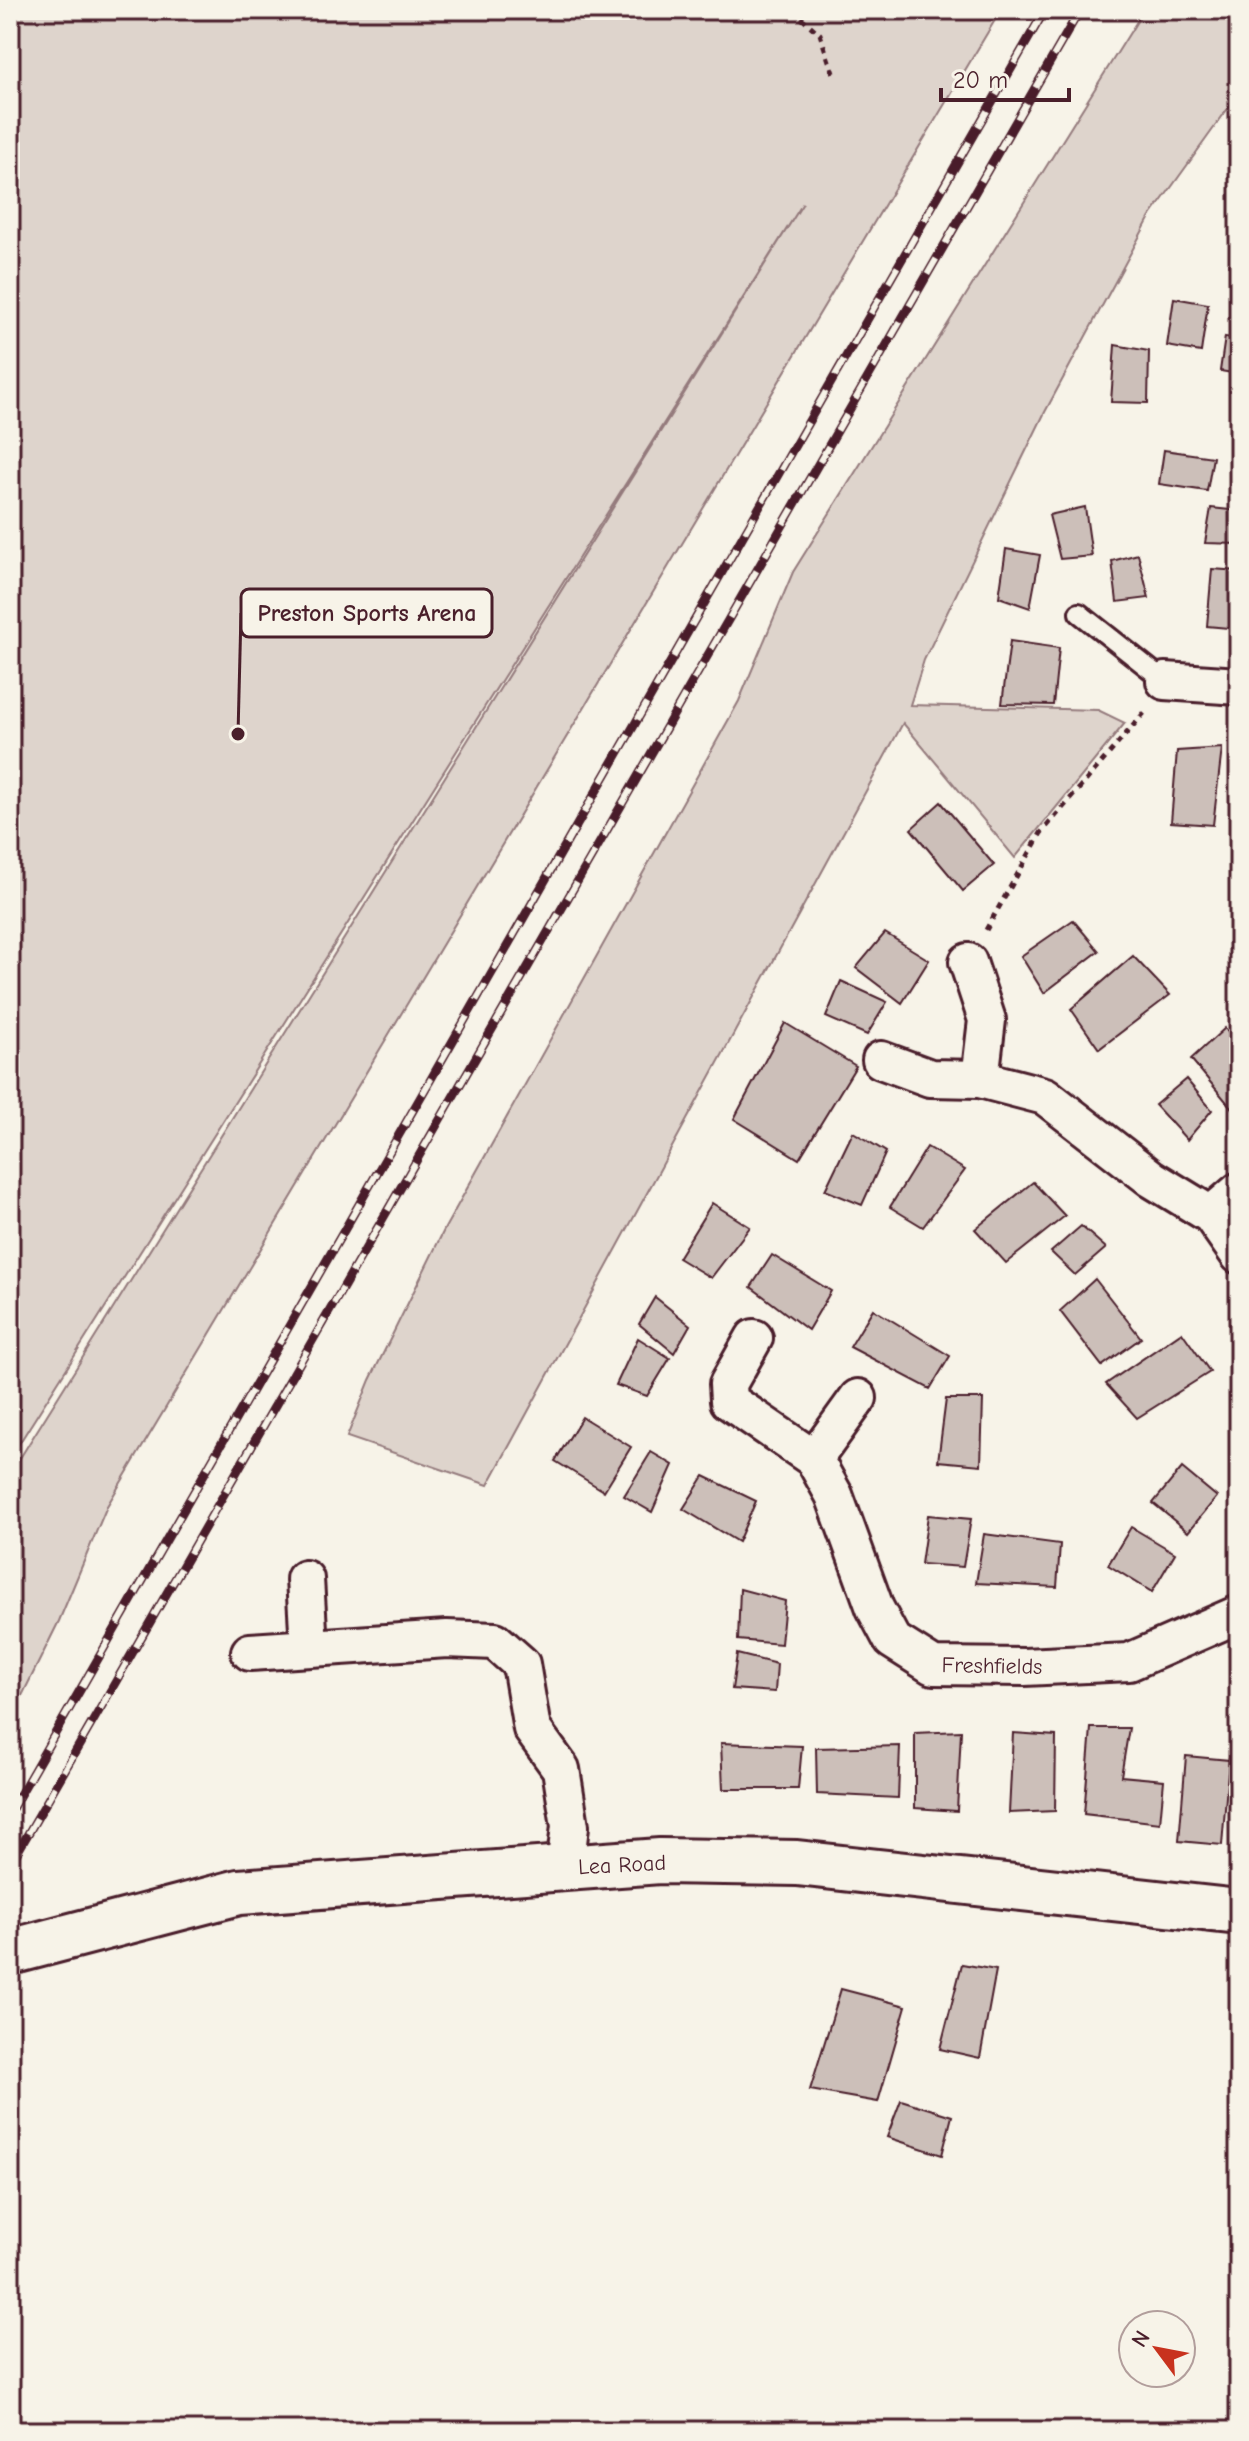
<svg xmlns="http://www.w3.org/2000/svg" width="1249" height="2441" font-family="'Comic Neue',sans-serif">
<rect width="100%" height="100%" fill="#f7f3e8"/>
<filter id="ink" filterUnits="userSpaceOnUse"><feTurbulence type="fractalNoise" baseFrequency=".0125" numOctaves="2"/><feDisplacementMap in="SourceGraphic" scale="16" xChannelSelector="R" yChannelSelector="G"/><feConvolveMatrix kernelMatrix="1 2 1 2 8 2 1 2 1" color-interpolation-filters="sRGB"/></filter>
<g filter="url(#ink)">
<g fill="#ded4cc" stroke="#947a7c" stroke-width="2">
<path d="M 10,10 L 1001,10 L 107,1506 L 59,1621 L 10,1720 L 10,1474 L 803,203 L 10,1458 Z"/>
<path d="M 1144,10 L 1239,10 L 1239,93 L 1150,217 L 1045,412 L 924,660 L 910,705 L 1098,710 L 1125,723 L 1015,858 L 903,723 L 488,1485 L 347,1437 L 370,1380 L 445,1228 L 739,701 L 793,572 Z"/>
</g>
<g fill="#ccbfb9" stroke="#4a1f2b" stroke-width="2">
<path d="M 1174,298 L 1208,304 L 1201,352 L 1167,346 Z"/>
<path d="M 1225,337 L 1239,339 L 1239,374 L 1220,371 Z"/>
<path d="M 1115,345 L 1149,351 L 1148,403 L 1111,402 Z"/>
<path d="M 1164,450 L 1213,457 L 1207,491 L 1159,484 Z"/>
<path d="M 1085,507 L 1092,556 L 1060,559 L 1049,515 Z"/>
<path d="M 1211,508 L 1239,511 L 1239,544 L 1205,543 Z"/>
<path d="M 1006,549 L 1040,555 L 1030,608 L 999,597 Z"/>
<path d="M 1138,554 L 1149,598 L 1117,602 L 1112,561 Z"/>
<path d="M 1212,569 L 1239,571 L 1239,629 L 1207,626 Z"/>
<path d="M 1010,641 L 1059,648 L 1053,705 L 1002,704 Z"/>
<path d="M 1222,748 L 1213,825 L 1171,822 L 1177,751 Z"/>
<path d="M 941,802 L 994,865 L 963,891 L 911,829 Z"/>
<path d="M 1073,920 L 1099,951 L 1044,993 L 1021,956 Z"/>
<path d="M 885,933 L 929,960 L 902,1003 L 856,968 Z"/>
<path d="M 1133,956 L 1170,995 L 1099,1049 L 1071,1009 Z"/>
<path d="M 841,981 L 887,1002 L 867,1035 L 826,1017 Z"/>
<path d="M 785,1023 L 856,1066 L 799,1159 L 734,1119 Z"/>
<path d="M 1225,1028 L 1239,1048 L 1239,1117 L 1191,1059 Z"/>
<path d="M 1186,1079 L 1212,1110 L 1187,1140 L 1155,1105 Z"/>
<path d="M 853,1132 L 886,1152 L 862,1205 L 825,1190 Z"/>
<path d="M 927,1147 L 965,1170 L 923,1227 L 890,1207 Z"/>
<path d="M 1033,1182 L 1065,1216 L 1006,1263 L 975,1229 Z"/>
<path d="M 712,1203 L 750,1227 L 711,1278 L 678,1258 Z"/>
<path d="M 1081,1226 L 1106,1248 L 1075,1275 L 1051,1252 Z"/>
<path d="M 772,1255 L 831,1291 L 808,1330 L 751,1287 Z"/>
<path d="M 1095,1279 L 1141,1338 L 1102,1366 L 1060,1311 Z"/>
<path d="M 655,1297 L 690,1325 L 674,1353 L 639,1324 Z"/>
<path d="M 873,1309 L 950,1356 L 930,1389 L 850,1347 Z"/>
<path d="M 1182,1332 L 1210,1372 L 1137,1418 L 1106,1384 Z"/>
<path d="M 638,1338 L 670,1358 L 647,1396 L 616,1385 Z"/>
<path d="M 946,1399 L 983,1399 L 981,1465 L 938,1461 Z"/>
<path d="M 582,1417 L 631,1447 L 604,1491 L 555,1461 Z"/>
<path d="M 651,1452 L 673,1465 L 652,1512 L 624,1496 Z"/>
<path d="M 1182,1468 L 1217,1497 L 1188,1532 L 1153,1503 Z"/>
<path d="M 704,1476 L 756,1501 L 738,1542 L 683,1509 Z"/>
<path d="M 928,1515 L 971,1519 L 963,1567 L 921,1564 Z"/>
<path d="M 1131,1527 L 1175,1553 L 1152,1592 L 1108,1565 Z"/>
<path d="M 984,1534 L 1060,1544 L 1057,1587 L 976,1583 Z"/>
<path d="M 740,1589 L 785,1601 L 781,1644 L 738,1640 Z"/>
<path d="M 737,1654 L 777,1664 L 775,1692 L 732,1689 Z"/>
<path d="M 1091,1728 L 1129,1728 L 1121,1776 L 1164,1780 L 1160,1823 L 1084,1814 Z"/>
<path d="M 961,1731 L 957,1811 L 915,1808 L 915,1733 Z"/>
<path d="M 1013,1733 L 1056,1736 L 1055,1811 L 1009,1813 Z"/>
<path d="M 721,1743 L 802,1746 L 798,1789 L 723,1789 Z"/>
<path d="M 900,1746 L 898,1798 L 817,1794 L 816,1748 Z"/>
<path d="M 1186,1756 L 1229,1760 L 1222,1845 L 1179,1841 Z"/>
<path d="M 962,1964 L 996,1970 L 980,2058 L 940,2049 Z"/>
<path d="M 841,1989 L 906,2006 L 878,2102 L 810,2090 Z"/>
<path d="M 901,2100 L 952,2116 L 942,2155 L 887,2137 Z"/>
</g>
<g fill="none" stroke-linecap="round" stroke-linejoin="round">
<g stroke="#4a1f2b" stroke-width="24">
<path id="service" d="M 1079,613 L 1165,681"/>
</g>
<g stroke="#4a1f2b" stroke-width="42">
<g id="minor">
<path d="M 1165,681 L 1239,686"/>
<path d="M 968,962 L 987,1020 L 980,1079"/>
<path d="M 881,1060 L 930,1078 L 980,1079 L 1045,1096 L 1152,1179 L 1211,1215 L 1239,1255"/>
<path d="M 1211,1215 L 1239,1191"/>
<path d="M 754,1338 L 728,1384 L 729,1401 L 814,1459 L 834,1495 L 875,1608 L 892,1640 L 933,1666 L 1024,1667 L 1129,1662 L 1239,1614"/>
<path d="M 814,1459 L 858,1398"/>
<path d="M 305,1579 L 309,1646"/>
<path d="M 250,1652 L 447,1639 L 495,1641 L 521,1664 L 532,1729 L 561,1769 L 570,1826 L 565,1868"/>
</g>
</g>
<g stroke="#4a1f2b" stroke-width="50">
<path id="tertiary" d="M 10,1952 L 239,1892 L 660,1861 L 797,1863 L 1239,1912"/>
</g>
<g stroke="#4a1f2b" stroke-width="5" stroke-dasharray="6 6" stroke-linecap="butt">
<path d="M 792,10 L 820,34 L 834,76"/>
<path d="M 986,930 L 1041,833 L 1144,713"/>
</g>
<use href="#service" stroke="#f7f3e8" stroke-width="18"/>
<use href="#minor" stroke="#f7f3e8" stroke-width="36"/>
<use href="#tertiary" stroke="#f7f3e8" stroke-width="44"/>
<g stroke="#4a1f2b" stroke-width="9">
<g id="rail">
<path d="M 10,1812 L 1045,10"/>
<path d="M 10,1865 L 1080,10"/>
</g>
</g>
<use href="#rail" stroke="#f7f3e8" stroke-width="6" stroke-dasharray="18" stroke-linecap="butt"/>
</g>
</g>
<g text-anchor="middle" stroke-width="6" stroke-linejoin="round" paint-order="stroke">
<g font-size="22" fill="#4a1f2b" stroke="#f7f3e8">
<text transform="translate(992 1665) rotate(1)" y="8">Freshfields</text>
<text transform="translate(622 1864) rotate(-3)" y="8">Lea Road</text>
</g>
</g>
<path fill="none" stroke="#4a1f2b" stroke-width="3" d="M238 734L241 613"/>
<circle fill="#4a1f2b" stroke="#f7f3e8" stroke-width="3" cx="238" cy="734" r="8"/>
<rect fill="#f7f3e8" stroke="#4a1f2b" stroke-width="3" x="241" y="589" width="251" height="48" rx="8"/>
<g font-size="24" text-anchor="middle" font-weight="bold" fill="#4a1f2b">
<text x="367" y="621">Preston Sports Arena</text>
</g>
<rect width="1249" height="2441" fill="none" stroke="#f7f3e8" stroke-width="40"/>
<rect x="20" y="20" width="1209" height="2401" fill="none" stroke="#4a1f2b" stroke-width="3" filter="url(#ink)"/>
<g transform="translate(1157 2349) rotate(302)"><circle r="38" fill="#f7f3e8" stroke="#b29e9c" stroke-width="2"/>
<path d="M0-6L14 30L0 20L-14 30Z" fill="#c8321e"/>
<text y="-12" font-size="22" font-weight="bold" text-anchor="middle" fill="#4a1f2b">N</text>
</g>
<path d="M941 88v12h128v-12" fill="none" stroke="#4a1f2b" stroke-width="4"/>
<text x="953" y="88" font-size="24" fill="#4a1f2b" stroke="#f7f3e8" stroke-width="6" paint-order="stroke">20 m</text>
</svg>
